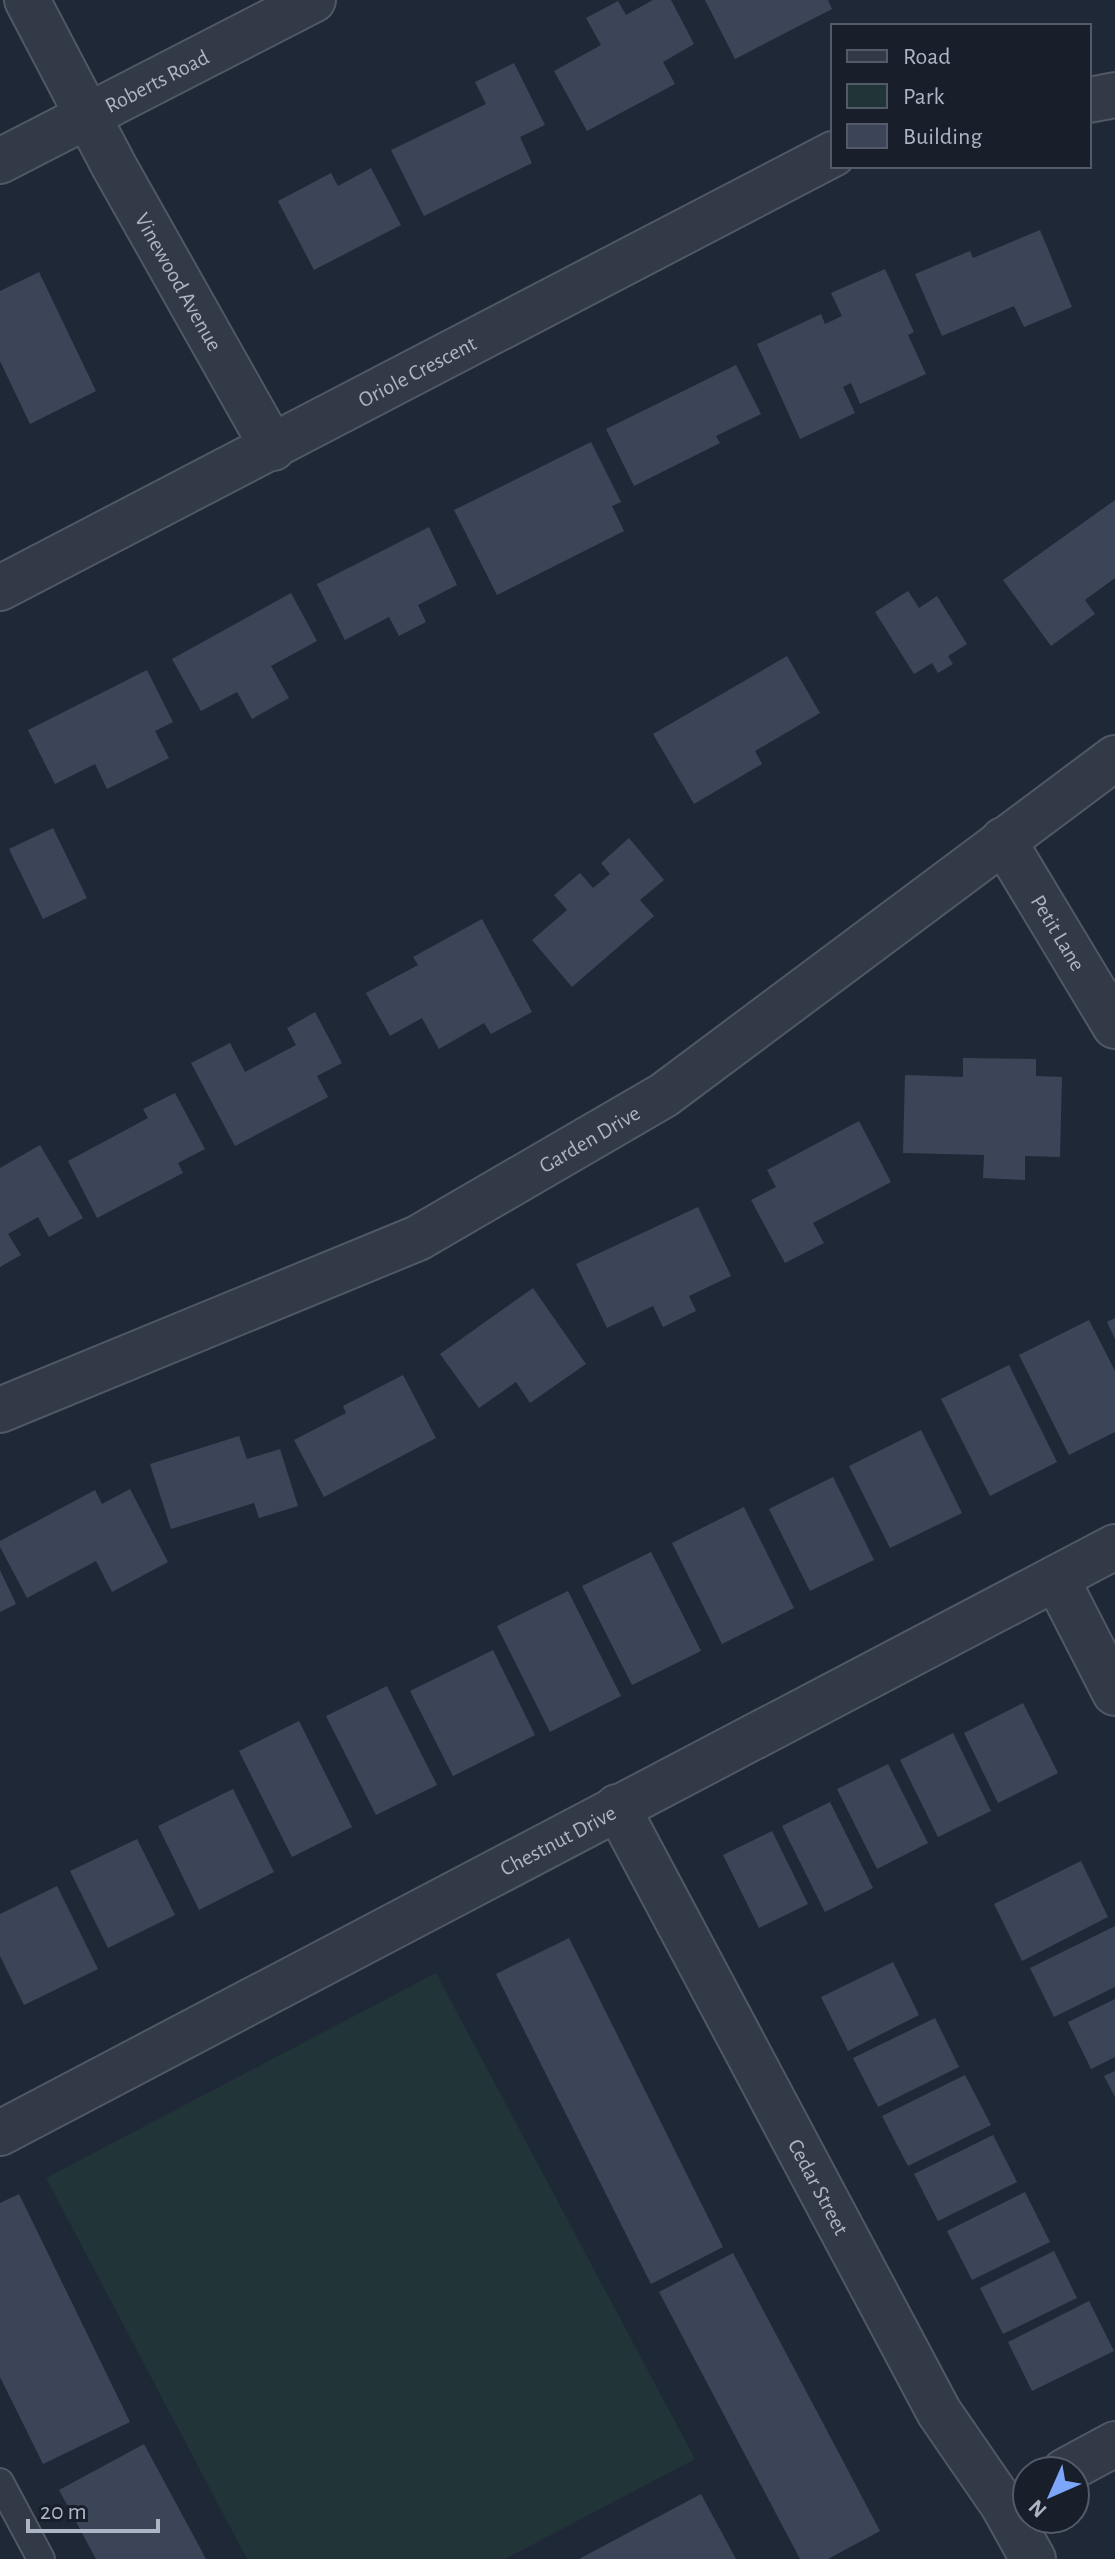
<svg xmlns="http://www.w3.org/2000/svg" width="1115" height="2559" font-family="'Alegreya Sans',sans-serif">
<rect width="100%" height="100%" fill="#1f2837"/>
<path fill="#213438" d="M 436,1973 L 695,2459 L 505,2559 L 247,2559 L 46,2178 Z"/>
<g fill="#3b4557">
<path d="M 653,0 L 671,0 L 694,44 L 663,62 L 675,84 L 587,131 L 554,71 L 601,45 L 586,18 L 618,1 L 626,15 Z"/>
<path d="M 705,0 L 828,0 L 832,9 L 735,59 Z"/>
<path d="M 514,63 L 545,125 L 520,137 L 532,163 L 424,216 L 391,150 L 486,104 L 475,82 Z"/>
<path d="M 371,168 L 401,225 L 314,270 L 278,201 L 331,173 L 338,186 Z"/>
<path d="M 1040,230 L 1072,307 L 1024,327 L 1014,306 L 942,336 L 915,274 L 970,251 L 973,258 Z"/>
<path d="M 885,269 L 914,332 L 908,335 L 926,374 L 860,404 L 851,383 L 843,387 L 855,413 L 800,439 L 757,344 L 821,314 L 825,324 L 842,316 L 831,293 Z"/>
<path d="M 39,272 L 96,391 L 30,424 L 0,361 L 0,291 Z"/>
<path d="M 736,365 L 761,414 L 716,436 L 720,443 L 634,486 L 606,429 Z"/>
<path d="M 591,442 L 621,502 L 612,506 L 624,531 L 497,595 L 454,510 Z"/>
<path d="M 1115,500 L 1115,578 L 1085,600 L 1095,614 L 1051,646 L 1003,580 Z"/>
<path d="M 429,527 L 457,585 L 418,605 L 426,622 L 399,636 L 389,617 L 345,640 L 317,584 Z"/>
<path d="M 908,591 L 919,608 L 937,596 L 967,644 L 948,656 L 953,664 L 938,673 L 932,663 L 914,674 L 875,612 Z"/>
<path d="M 291,593 L 317,641 L 271,666 L 289,698 L 252,719 L 237,692 L 201,711 L 172,659 Z"/>
<path d="M 787,656 L 820,713 L 755,751 L 762,764 L 694,804 L 653,734 Z"/>
<path d="M 147,670 L 173,722 L 155,731 L 169,758 L 107,789 L 95,764 L 55,784 L 28,730 Z"/>
<path d="M 53,828 L 87,898 L 43,919 L 9,849 Z"/>
<path d="M 629,838 L 664,880 L 640,900 L 654,916 L 572,987 L 532,940 L 567,910 L 554,895 L 580,873 L 593,888 L 610,874 L 601,863 Z"/>
<path d="M 482,919 L 532,1012 L 491,1034 L 484,1023 L 439,1049 L 422,1018 L 390,1036 L 366,993 L 418,965 L 413,957 Z"/>
<path d="M 315,1012 L 342,1063 L 317,1076 L 328,1097 L 235,1146 L 191,1063 L 230,1043 L 245,1072 L 296,1045 L 287,1028 Z"/>
<path d="M 963,1058 L 1036,1059 L 1036,1076 L 1062,1077 L 1060,1157 L 1025,1156 L 1025,1180 L 983,1178 L 984,1155 L 903,1153 L 905,1075 L 963,1077 Z"/>
<path d="M 175,1093 L 205,1149 L 178,1163 L 183,1173 L 97,1218 L 68,1161 L 148,1118 L 143,1109 Z"/>
<path d="M 859,1121 L 891,1182 L 813,1223 L 824,1243 L 785,1263 L 751,1200 L 776,1187 L 767,1170 Z"/>
<path d="M 40,1145 L 83,1218 L 49,1237 L 38,1217 L 8,1234 L 21,1255 L 0,1267 L 0,1168 Z"/>
<path d="M 698,1207 L 731,1276 L 689,1296 L 696,1311 L 663,1327 L 653,1306 L 607,1328 L 576,1264 Z"/>
<path d="M 533,1288 L 586,1364 L 530,1403 L 516,1382 L 479,1408 L 440,1354 Z"/>
<path d="M 1115,1318 L 1115,1339 L 1107,1322 Z"/>
<path d="M 1089,1320 L 1115,1371 L 1115,1432 L 1069,1455 L 1019,1355 Z"/>
<path d="M 1009,1365 L 1057,1462 L 990,1496 L 941,1399 Z"/>
<path d="M 403,1375 L 436,1438 L 324,1497 L 294,1440 L 346,1413 L 343,1406 Z"/>
<path d="M 921,1430 L 962,1513 L 890,1548 L 849,1466 Z"/>
<path d="M 239,1436 L 247,1459 L 280,1449 L 298,1506 L 259,1518 L 254,1503 L 171,1529 L 150,1464 Z"/>
<path d="M 833,1477 L 874,1560 L 810,1591 L 769,1509 Z"/>
<path d="M 130,1489 L 168,1562 L 112,1592 L 96,1561 L 27,1598 L 0,1547 L 0,1541 L 95,1490 L 102,1504 Z"/>
<path d="M 744,1507 L 794,1608 L 722,1644 L 672,1543 Z"/>
<path d="M 651,1552 L 701,1651 L 632,1685 L 582,1586 Z"/>
<path d="M 0,1570 L 16,1604 L 0,1612 Z"/>
<path d="M 568,1591 L 621,1696 L 550,1732 L 497,1626 Z"/>
<path d="M 493,1650 L 535,1735 L 453,1776 L 410,1691 Z"/>
<path d="M 387,1686 L 437,1785 L 376,1815 L 326,1716 Z"/>
<path d="M 1023,1703 L 1058,1773 L 998,1803 L 964,1733 Z"/>
<path d="M 299,1721 L 352,1827 L 292,1857 L 239,1751 Z"/>
<path d="M 953,1733 L 991,1811 L 938,1837 L 900,1760 Z"/>
<path d="M 888,1764 L 928,1843 L 877,1869 L 837,1789 Z"/>
<path d="M 233,1789 L 274,1872 L 199,1910 L 158,1826 Z"/>
<path d="M 830,1802 L 873,1888 L 825,1912 L 782,1826 Z"/>
<path d="M 772,1831 L 808,1904 L 759,1928 L 723,1855 Z"/>
<path d="M 137,1839 L 175,1915 L 108,1948 L 70,1871 Z"/>
<path d="M 1081,1861 L 1108,1917 L 1022,1961 L 994,1904 Z"/>
<path d="M 57,1886 L 98,1969 L 24,2005 L 0,1956 L 0,1914 Z"/>
<path d="M 1115,1926 L 1115,1987 L 1054,2017 L 1030,1968 Z"/>
<path d="M 569,1938 L 723,2247 L 651,2284 L 496,1974 Z"/>
<path d="M 893,1962 L 919,2015 L 848,2051 L 821,1997 Z"/>
<path d="M 1115,1999 L 1115,2057 L 1091,2069 L 1068,2022 Z"/>
<path d="M 935,2018 L 959,2067 L 878,2107 L 853,2058 Z"/>
<path d="M 1115,2071 L 1115,2097 L 1104,2076 Z"/>
<path d="M 965,2075 L 991,2125 L 908,2166 L 882,2116 Z"/>
<path d="M 993,2135 L 1017,2182 L 938,2221 L 914,2174 Z"/>
<path d="M 1025,2192 L 1050,2242 L 972,2280 L 947,2231 Z"/>
<path d="M 19,2194 L 130,2422 L 43,2464 L 0,2377 L 0,2203 Z"/>
<path d="M 1054,2251 L 1077,2298 L 1003,2334 L 980,2288 Z"/>
<path d="M 733,2253 L 880,2531 L 828,2559 L 800,2559 L 659,2292 Z"/>
<path d="M 1089,2301 L 1114,2351 L 1032,2391 L 1008,2342 Z"/>
<path d="M 144,2444 L 206,2559 L 96,2559 L 59,2490 Z"/>
<path d="M 701,2494 L 736,2559 L 579,2559 Z"/>
</g>
<g fill="none" stroke-linecap="round" stroke-linejoin="round">
<g stroke="#505765" stroke-width="30">
<path id="lane" d="M 0,2482 L 41,2559"/>
</g>
<g stroke="#505765" stroke-width="48">
<g id="street">
<path id="s1" d="M 27,0 L 114,166 L 273,448"/>
<path d="M 1089,100 L 1115,95"/>
<path id="s2" d="M 0,161 L 313,0"/>
<path id="s3" d="M 0,588 L 833,154"/>
<path id="s4" d="M 1003,840 L 1115,1026"/>
<path id="s5" d="M 0,1410 L 418,1238 L 664,1095 L 1115,758"/>
<path d="M 1056,1578 L 1115,1693"/>
<path id="s6" d="M 617,1807 L 939,2412 L 1003,2505 L 1033,2559"/>
<path id="s7" d="M 0,2133 L 1115,1547"/>
<path d="M 1065,2471 L 1115,2444"/>
</g>
</g>
<use href="#lane" stroke="#333a47" stroke-width="26"/>
<use href="#street" stroke="#333a47" stroke-width="44"/>
</g>
<g text-anchor="middle" stroke-width="6" stroke-linejoin="round" paint-order="stroke">
<g font-size="22" fill="#adb4c4" stroke="#181f2b">
<text dy="8" stroke="none"><textPath href="#s2" startOffset="176">Roberts Road</textPath></text>
<text dy="8" stroke="none"><textPath href="#s1" startOffset="320">Vinewood Avenue</textPath></text>
<text dy="8" stroke="none"><textPath href="#s3" startOffset="470">Oriole Crescent</textPath></text>
<text dy="8" stroke="none"><textPath href="#s4" startOffset="108">Petit Lane</textPath></text>
<text dy="8" stroke="none"><textPath href="#s5" startOffset="650">Garden Drive</textPath></text>
<text dy="8" stroke="none"><textPath href="#s7" startOffset="630">Chestnut Drive</textPath></text>
<text dy="8" stroke="none"><textPath href="#s6" startOffset="430">Cedar Street</textPath></text>
</g>
</g>
<rect x="831" y="24" width="260" height="144" fill="#181f2b" stroke="#545b68" stroke-width="2"/>
<rect x="847" y="50" width="40" height="12" fill="#333a47" stroke="#545b68" stroke-width="2"/>
<text x="903" y="64" font-size="24" fill="#adb4c4">Road</text>
<rect x="847" y="84" width="40" height="24" fill="#213438" stroke="#545b68" stroke-width="2"/>
<text x="903" y="104" font-size="24" fill="#adb4c4">Park</text>
<rect x="847" y="124" width="40" height="24" fill="#3b4557" stroke="#545b68" stroke-width="2"/>
<text x="903" y="144" font-size="24" fill="#adb4c4">Building</text>
<g transform="translate(1051 2495) rotate(225)"><circle r="38" fill="#181f2b" stroke="#545b68" stroke-width="2"/>
<path d="M0-6L14 30L0 20L-14 30Z" fill="#7da5f9"/>
<text y="-12" font-size="22" font-weight="bold" text-anchor="middle" fill="#adb4c4">N</text>
</g>
<path d="M28 2519v12h130v-12" fill="none" stroke="#adb4c4" stroke-width="4"/>
<text x="40" y="2519" font-size="24" fill="#adb4c4" stroke="#181f2b" stroke-width="6" paint-order="stroke">20 m</text>
</svg>
